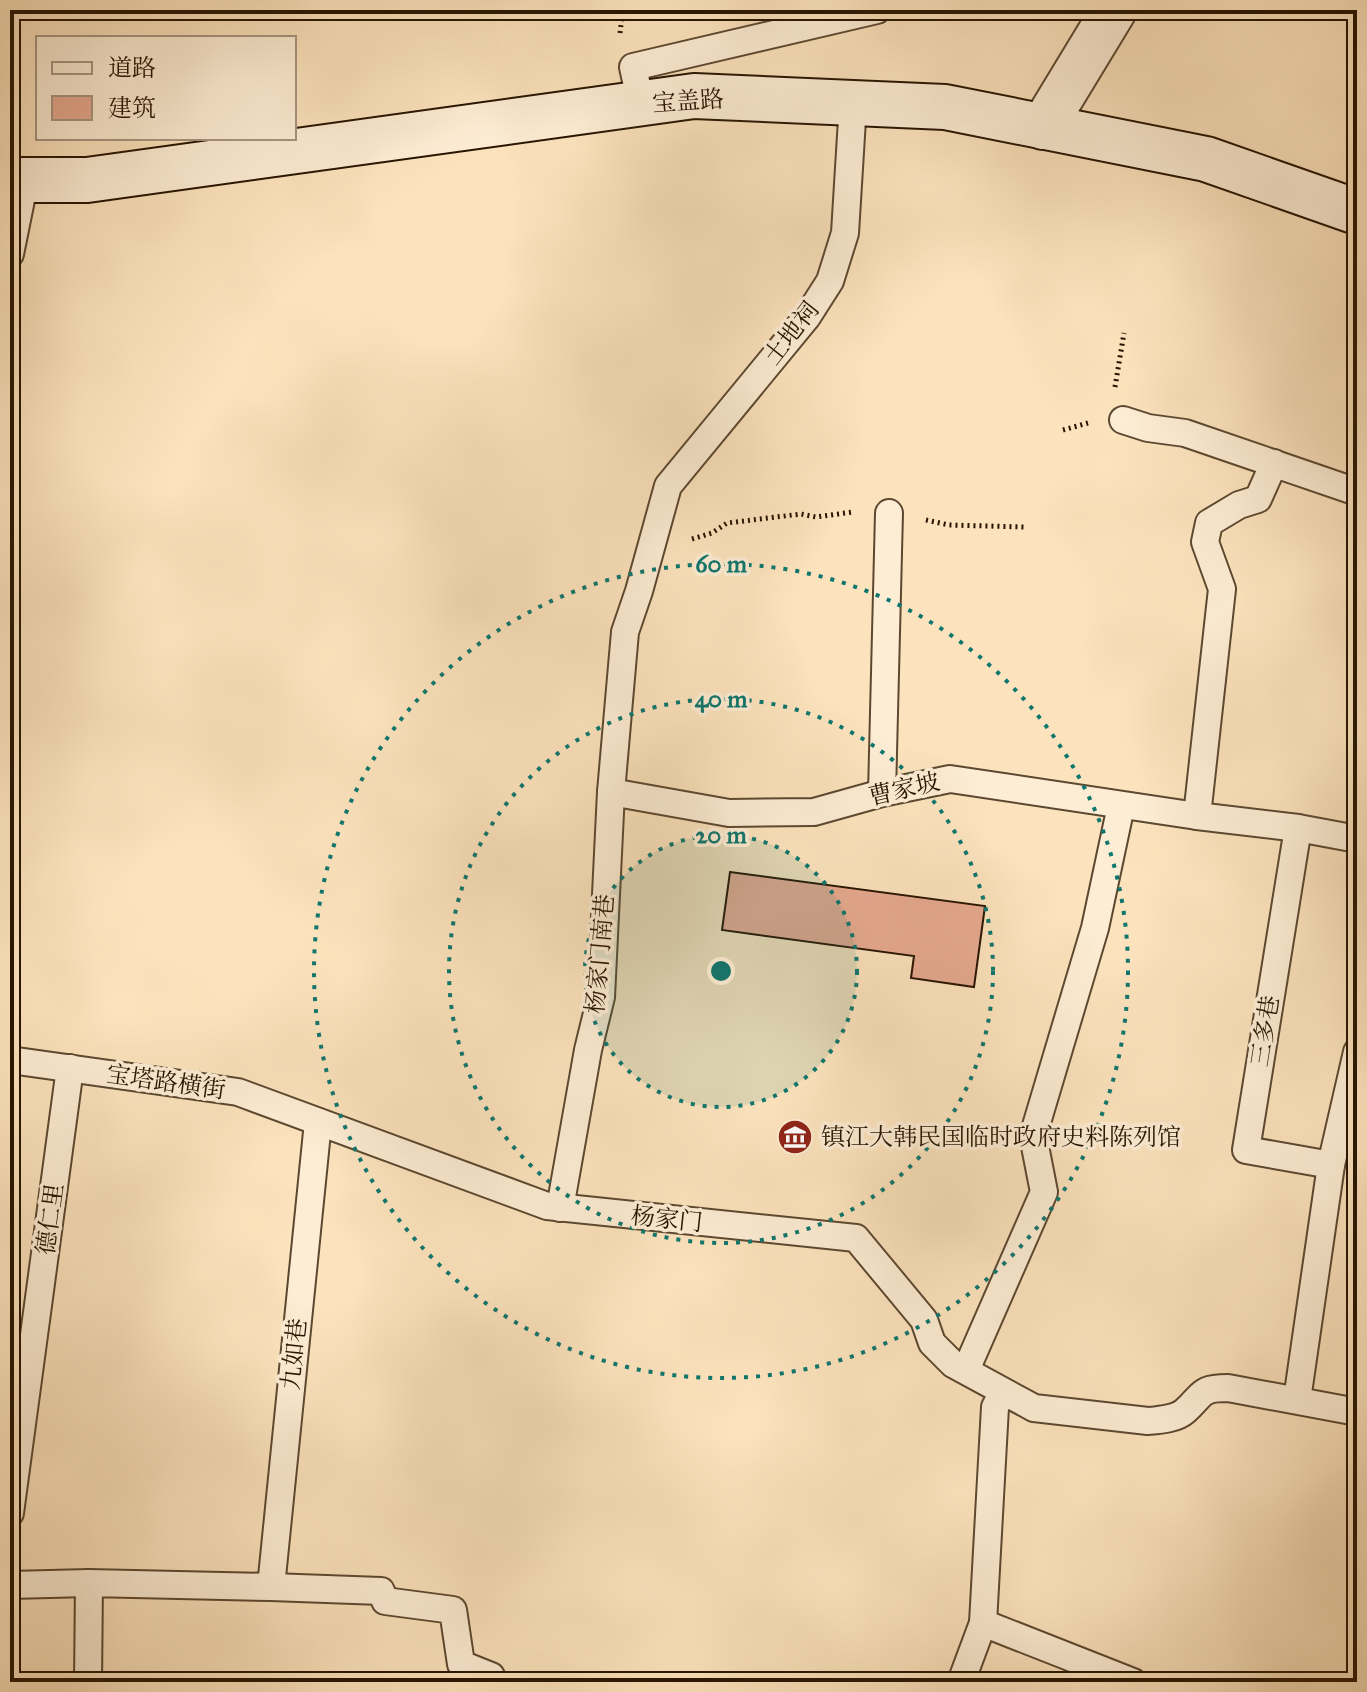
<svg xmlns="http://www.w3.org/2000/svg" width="1367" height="1692" font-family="'IM FELL Great Primer','Noto Serif SC',serif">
<rect width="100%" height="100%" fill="#fce3bd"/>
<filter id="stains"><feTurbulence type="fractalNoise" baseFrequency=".0025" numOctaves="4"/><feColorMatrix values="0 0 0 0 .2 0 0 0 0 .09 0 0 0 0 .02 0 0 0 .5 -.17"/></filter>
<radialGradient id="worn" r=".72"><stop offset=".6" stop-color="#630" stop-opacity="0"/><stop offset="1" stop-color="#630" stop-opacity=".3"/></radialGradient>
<path fill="#e7aa90" stroke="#271401" stroke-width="2" d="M 730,872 L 985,906 L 974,987 L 911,978 L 914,956 L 722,930 Z"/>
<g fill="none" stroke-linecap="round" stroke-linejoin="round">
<g stroke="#5c4830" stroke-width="30">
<g id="lane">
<path d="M 641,104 L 633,67 L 877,10"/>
<path d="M 10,254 L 25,180"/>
<path d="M 1123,420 L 1148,428 L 1185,433 L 1357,492"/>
<path d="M 611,792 L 729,813 L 814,812 L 882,793 L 950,779 L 1197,816 L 1222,589 L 1205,542 L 1209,523 L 1239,505 L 1258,499 L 1274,463"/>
<path d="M 882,793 L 889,513"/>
<path d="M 1197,816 L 1298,828 L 1357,839"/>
<path d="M 10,1060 L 238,1092 L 547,1206 L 856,1238 L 924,1320 L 932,1343 L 953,1364 L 1034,1408 L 1148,1421 C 1160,1420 1176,1419 1185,1411 C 1204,1394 1199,1388 1228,1388 L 1357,1412"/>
<path d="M 1331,1165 L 1357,1052"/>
<path d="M 560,1208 L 588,1050 L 601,997 L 611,792 L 625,632 L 639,591 L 668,486 L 807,317 L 830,281 L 845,233 L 853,103"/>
<path d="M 966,1370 L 1044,1192 L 1033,1136 L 1095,928 L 1121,806"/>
<path d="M 1297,1400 L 1331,1165 L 1246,1150 L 1298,828"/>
<path d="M 10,1513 L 70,1068"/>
<path d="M 10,1585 L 89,1583"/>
<path d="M 271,1587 L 381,1591 L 385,1601 L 453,1610 L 461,1664 L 491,1676 L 494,1682"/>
<path d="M 983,1623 L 1133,1682"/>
<path d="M 88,1682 L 89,1583 L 271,1587 L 318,1122"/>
<path d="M 961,1682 L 983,1623 L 995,1407 L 1003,1392"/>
</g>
</g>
<g stroke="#5c4830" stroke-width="48">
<path id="street" d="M 1043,127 L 1114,10"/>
</g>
<g stroke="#271401" stroke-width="48">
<path id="secondary" d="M 10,180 L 87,180 L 694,96 L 945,107 L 1206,159 L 1357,212"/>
</g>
<g stroke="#271401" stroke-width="5" stroke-dasharray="2 4" stroke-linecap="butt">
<path d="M 620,33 L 623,10"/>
<path d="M 1115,387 L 1124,333"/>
<path d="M 1063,430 L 1088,423"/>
<path d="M 926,520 L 949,525 L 1025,527"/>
<path d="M 692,539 L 712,533 L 727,523 L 801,514 L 816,517 L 853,512"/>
</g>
<use href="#lane" stroke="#fdedd4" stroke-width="26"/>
<use href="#street" stroke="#fdedd4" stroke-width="44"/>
<use href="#secondary" stroke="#fdedd4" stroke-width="44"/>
</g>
<circle cx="721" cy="971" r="136" fill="#0f766e" fill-opacity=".12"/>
<g fill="none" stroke="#0f766e" stroke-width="4" stroke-dasharray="4 8">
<circle cx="721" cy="971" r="136"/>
<circle cx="721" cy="971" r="272"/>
<circle cx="721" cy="971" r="407"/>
</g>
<defs>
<g id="museum-disc" transform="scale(1.8)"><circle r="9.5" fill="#8f2418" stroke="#fdedd4"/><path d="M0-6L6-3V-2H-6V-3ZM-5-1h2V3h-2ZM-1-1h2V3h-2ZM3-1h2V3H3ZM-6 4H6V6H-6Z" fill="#fff"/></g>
</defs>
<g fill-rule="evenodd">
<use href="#museum-disc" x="795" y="1137"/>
</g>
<g text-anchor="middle" stroke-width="7" stroke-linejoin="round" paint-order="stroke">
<g font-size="24" fill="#271401" stroke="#fdedd4">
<text transform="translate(688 101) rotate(-4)" y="8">宝盖路</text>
<text transform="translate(791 333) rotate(-52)" y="8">土地祠</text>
<text transform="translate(904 789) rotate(-13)" y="8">曹家坡</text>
<text transform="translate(600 954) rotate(-85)" y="8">杨家门南巷</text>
<text transform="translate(1265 1031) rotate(-81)" y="8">三多巷</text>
<text transform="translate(166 1082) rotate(8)" y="8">宝塔路横街</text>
<text transform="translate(50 1219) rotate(-82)" y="8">德仁里</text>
<text transform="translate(667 1219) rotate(6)" y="8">杨家门</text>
<text transform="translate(294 1354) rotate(-84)" y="8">九如巷</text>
</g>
<g font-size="24" fill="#271401" stroke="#fdedd4" text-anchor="start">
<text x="821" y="1145">镇江大韩民国临时政府史料陈列馆</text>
</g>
</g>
<circle cx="721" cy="971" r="12" fill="#0f766e" stroke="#fdedd4" stroke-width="4"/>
<g font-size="24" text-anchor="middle" font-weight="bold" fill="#0f766e" stroke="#fdedd4" stroke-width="7" stroke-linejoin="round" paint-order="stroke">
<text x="721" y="572">60 m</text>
<text x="721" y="707">40 m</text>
<text x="721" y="843">20 m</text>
</g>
<rect width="1367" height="1692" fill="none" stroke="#fce3bd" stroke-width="40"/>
<rect x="12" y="12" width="1343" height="1668" fill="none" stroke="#271401" stroke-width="4"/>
<rect x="20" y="20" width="1327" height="1652" fill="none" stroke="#271401" stroke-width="2"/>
<rect x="36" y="36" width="260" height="104" fill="#fdedd4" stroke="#a79680" stroke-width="2"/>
<rect x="52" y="62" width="40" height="12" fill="#fdedd4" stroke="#a79680" stroke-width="2"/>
<text x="108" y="76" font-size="24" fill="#271401">道路</text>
<rect x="52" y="96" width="40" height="24" fill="#e7aa90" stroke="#a79680" stroke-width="2"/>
<text x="108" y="116" font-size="24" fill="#271401">建筑</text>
<rect width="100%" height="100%" filter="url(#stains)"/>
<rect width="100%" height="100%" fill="url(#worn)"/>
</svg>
